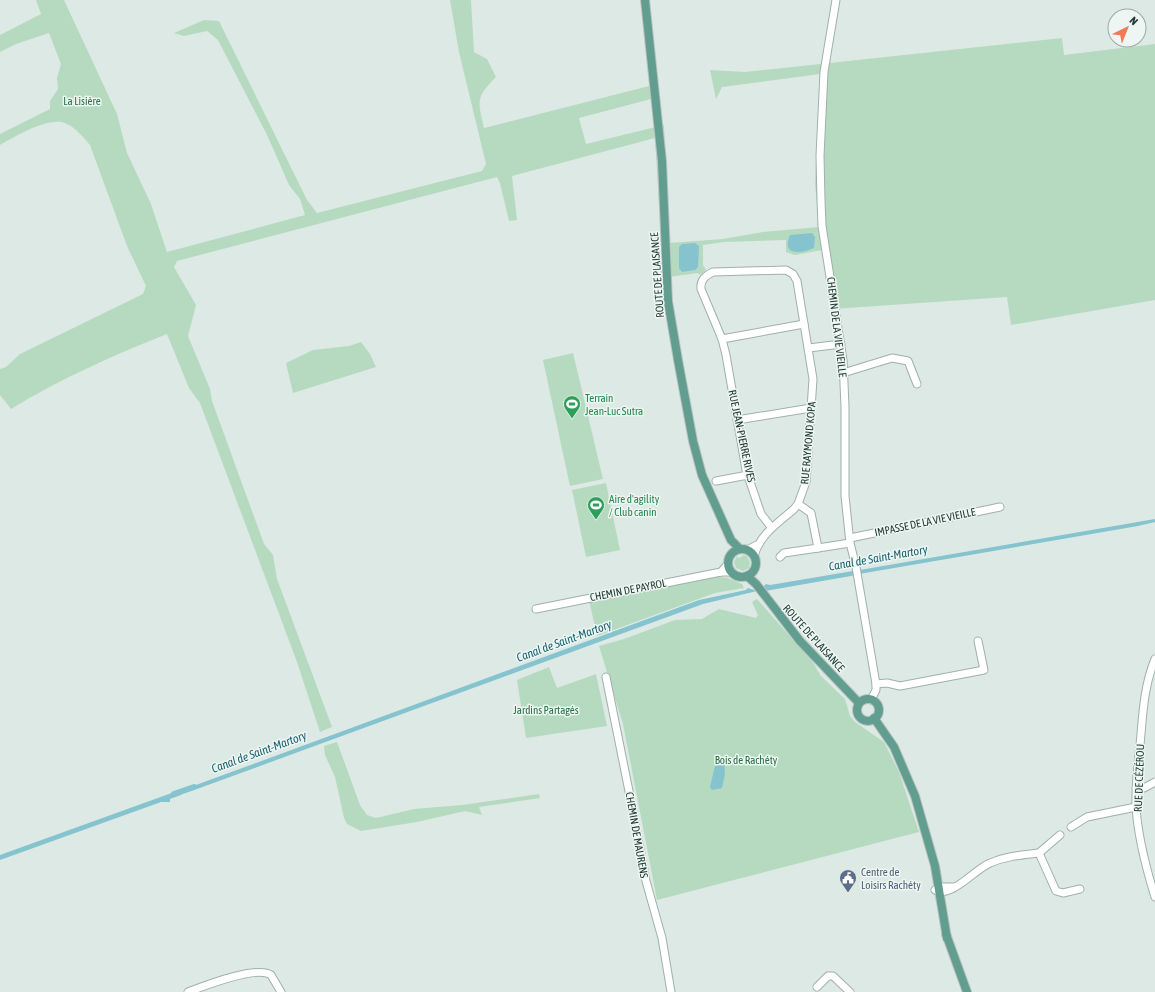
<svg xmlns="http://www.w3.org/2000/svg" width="1155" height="992" font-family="'Asap Condensed',sans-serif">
<rect width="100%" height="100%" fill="#dde9e4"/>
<g fill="#b6dac0">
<path d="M 36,0 L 64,0 L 117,114 L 127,153 L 151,204 L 167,252 L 305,215 L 300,199 L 289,185 L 268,137 L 218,40 L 207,31 L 184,36 L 174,33 L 204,20 L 219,21 L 307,200 L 317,213 L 482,171 L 486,164 L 459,52 L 450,0 L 471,0 L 474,52 L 487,59 L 496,77 C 475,98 478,101 484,128 L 649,86 L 651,99 L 579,118 L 586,144 L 664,125 L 668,245 L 669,243 L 723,239 L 763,232 L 819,227 L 815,183 L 820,74 L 722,87 L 716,99 L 710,70 L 745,72 L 1062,38 L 1064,55 L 1155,44 L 1155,300 L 1011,325 L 1007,297 L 833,309 L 822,250 L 795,255 L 786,252 L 786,240 L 724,242 L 703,245 L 703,265 L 706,270 L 700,275 L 698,273 L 661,278 L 662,253 L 655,138 L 512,176 L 517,220 L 509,221 L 500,183 L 497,177 L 177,261 L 174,267 L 196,305 L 188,336 L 210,389 L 212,401 L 264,544 L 273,555 L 277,579 L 332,727 L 320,732 L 297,662 L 200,403 L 189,388 L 167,334 C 114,355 60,379 11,409 L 0,395 L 0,369 L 6,367 L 20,354 L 143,294 L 146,286 L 127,246 L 90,145 C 84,138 76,128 67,124 C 50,115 15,137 0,145 L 0,134 L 50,109 L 50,101 L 58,89 L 57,78 L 61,64 L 49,33 L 16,44 L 0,52 L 0,35 L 41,14 Z"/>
<path d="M 361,342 L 370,354 L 376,367 L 293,393 L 286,363 L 313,350 L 349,346 Z"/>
<path d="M 573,353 L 603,479 L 570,486 L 543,360 Z"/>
<path d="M 606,483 L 620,550 L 586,557 L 572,490 Z"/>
<path d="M 742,555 L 747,556 L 750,562 L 749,568 L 743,571 L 736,568 L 734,562 L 737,556 L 738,558 L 742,557 Z"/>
<path d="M 714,576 L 728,578 L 742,584 L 744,588 L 715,593 L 597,636 L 589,600 Z"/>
<path d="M 757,599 L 812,661 L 821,676 L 845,699 L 850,716 L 855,722 L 884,742 L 899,772 L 919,832 L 657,900 L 623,724 L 599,646 L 624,639 L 675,620 L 702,619 L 719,609 L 756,618 L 758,615 L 752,602 Z"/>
<path d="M 549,667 L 557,688 L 596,674 L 607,726 L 526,738 L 517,680 Z"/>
<path d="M 337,742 L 360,805 L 367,815 L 376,818 L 414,809 L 462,805 L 539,794 L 540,798 L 479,807 L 482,815 L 465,811 L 417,822 L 361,831 L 347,824 L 344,818 L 335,777 L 325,755 L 324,746 Z"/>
</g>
<g fill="#85c3ce">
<path d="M 812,233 L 815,237 L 814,248 C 801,254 781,256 790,235 Z"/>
<path d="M 695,243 L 699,246 L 698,267 L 695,270 L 682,272 L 679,268 L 679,247 L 682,244 Z"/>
<path d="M 1155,519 L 1155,522 L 1138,526 L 859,574 L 860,570 Z"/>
<path d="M 853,571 L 854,575 L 851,576 L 765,591 L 763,587 L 766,584 L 770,585 Z"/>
<path d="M 748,588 L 757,591 L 703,604 L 197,789 L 186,791 L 185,789 L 699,600 L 746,590 Z"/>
<path d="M 717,757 L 724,759 L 725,774 L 722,788 L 712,790 L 710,787 Z"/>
<path d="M 180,790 L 181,795 L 170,799 L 170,802 L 161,802 L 0,860 L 0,855 Z"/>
</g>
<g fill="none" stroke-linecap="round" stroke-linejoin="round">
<path stroke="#85c3ce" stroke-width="6" d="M 174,794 L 194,787"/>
<g stroke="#a0b0ab" stroke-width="9">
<g id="minor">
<path d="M 836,0 L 824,72 L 820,156 L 821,200 L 822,226 L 843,360 L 845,407 L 845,496 L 850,543 L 856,567 L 876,684 L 876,690 L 871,700"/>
<path d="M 722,339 L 804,324"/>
<path d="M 809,348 L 841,344"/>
<path d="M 843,373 L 892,358 L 908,361 L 917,384"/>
<path d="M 737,420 L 811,408"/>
<path d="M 716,481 L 748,475"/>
<path d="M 798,504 L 811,513 L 818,548 L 850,543"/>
<path d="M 850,538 L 1000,507"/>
<path d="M 747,550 L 757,545"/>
<path d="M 754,556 C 760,534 778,523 794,509 L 798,504 L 806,482 L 813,379 L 797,281 L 793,274 L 786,270 L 713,272 C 705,276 700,280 701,289 L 722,339 L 726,355 L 746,470 L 761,514 L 772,528"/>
<path d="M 780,557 L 784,553 L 818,548"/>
<path d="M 721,572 L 728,564"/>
<path d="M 536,609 L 721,572 L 732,572"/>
<path d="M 1155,659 C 1145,683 1143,709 1141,734 C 1139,758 1135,783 1136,807 C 1138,838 1146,868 1155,897"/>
<path d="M 606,677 L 631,801 L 646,881 L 662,938 L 671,992"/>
<path d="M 876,684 L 887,683 L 900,686 L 984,670 L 978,641"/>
<path d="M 1136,788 L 1144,788 L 1155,782"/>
<path d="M 1071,827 L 1087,817 L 1136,807"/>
<path d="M 1039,853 L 1060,835"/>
<path d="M 954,887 L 939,887 L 935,890 C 951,899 975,869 990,863 C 1006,856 1022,855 1039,853 L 1056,891 L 1063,893 L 1080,889"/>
<path d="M 817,987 L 828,976 L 833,976 L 850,992"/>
<path d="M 188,992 C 204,986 257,965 271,975 L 281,992"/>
</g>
</g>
<g stroke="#bcc3c1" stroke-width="10">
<g id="major">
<path d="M 645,0 L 662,161 L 668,301 L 678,360 L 693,441 L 702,475 L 731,540 L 740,549"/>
<circle cx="742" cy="563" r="14"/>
<path d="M 747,576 L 756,584 L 800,641 L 859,703"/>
<circle cx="868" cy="710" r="11"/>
<path d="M 874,718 L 894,747 L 915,796 L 935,866 L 947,938"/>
<path d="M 946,934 L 967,992"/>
</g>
</g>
<use href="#minor" stroke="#fff" stroke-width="7"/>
<use href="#major" stroke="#629e8f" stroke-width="8"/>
</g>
<defs>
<g id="stadium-pin" transform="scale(0.9)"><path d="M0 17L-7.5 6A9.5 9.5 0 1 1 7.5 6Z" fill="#2e9e5b" stroke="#edf6f2"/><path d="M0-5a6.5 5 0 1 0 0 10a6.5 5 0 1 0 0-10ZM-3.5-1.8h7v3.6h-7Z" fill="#fff"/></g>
<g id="civic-pin" transform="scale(0.9)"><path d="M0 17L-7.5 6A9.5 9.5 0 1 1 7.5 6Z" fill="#5c6f8a" stroke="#edf6f2"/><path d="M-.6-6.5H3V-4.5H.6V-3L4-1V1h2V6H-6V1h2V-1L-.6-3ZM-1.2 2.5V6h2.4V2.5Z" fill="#fff"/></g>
</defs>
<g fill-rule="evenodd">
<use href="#stadium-pin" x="572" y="404"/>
<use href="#stadium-pin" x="596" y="505"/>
<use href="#civic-pin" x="848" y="878"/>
</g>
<g text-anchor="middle" stroke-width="3" stroke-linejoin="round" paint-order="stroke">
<g font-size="11" fill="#2a6e44" stroke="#edf6f2">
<text x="82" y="105">La Lisière</text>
<text x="546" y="714">Jardins Partagés</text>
<text x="746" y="764">Bois de Rachéty</text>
</g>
<g font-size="11" fill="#1f3831" stroke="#edf6f2">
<text transform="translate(657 275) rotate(-94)" y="4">ROUTE DE PLAISANCE</text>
<text transform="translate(837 327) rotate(83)" y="4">CHEMIN DE LA VIE VIEILLE</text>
<text transform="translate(742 436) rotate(78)" y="4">RUE JEAN-PIERRE RIVES</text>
<text transform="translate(808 443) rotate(-85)" y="4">RUE RAYMOND KOPA</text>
<text transform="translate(925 522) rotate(-12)" y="4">IMPASSE DE LA VIE VIEILLE</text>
<text transform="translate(628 590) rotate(-11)" y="4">CHEMIN DE PAYROL</text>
<text transform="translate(814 638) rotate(48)" y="4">ROUTE DE PLAISANCE</text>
<text transform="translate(1139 778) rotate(-88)" y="4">RUE DE CÉZÉROU</text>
<text transform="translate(637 835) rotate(80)" y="4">CHEMIN DE MAURENS</text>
</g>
<g font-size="11" fill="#27864d" stroke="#edf6f2" text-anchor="start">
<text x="585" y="402">Terrain<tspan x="585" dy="13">Jean-Luc Sutra</tspan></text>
<text x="609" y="503">Aire d'agility<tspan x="609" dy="13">/ Club canin</tspan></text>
</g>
<g font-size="11" fill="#4e5e75" stroke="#edf6f2" text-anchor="start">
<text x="861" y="876">Centre de<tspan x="861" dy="13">Loisirs Rachéty</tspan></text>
</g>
<g font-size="12" font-style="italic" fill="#1b6372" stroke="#edf6f2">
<text transform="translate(878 558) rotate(-10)" y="4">Canal de Saint-Martory</text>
<text transform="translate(564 641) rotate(-20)" y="4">Canal de Saint-Martory</text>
<text transform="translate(259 752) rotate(-20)" y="4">Canal de Saint-Martory</text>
</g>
</g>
<g transform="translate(1127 28) rotate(43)"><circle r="19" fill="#edf6f2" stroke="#9baaa5"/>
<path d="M0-3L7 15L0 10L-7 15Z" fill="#f07a54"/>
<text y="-6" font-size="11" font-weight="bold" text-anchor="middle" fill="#1f3831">N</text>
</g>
</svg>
